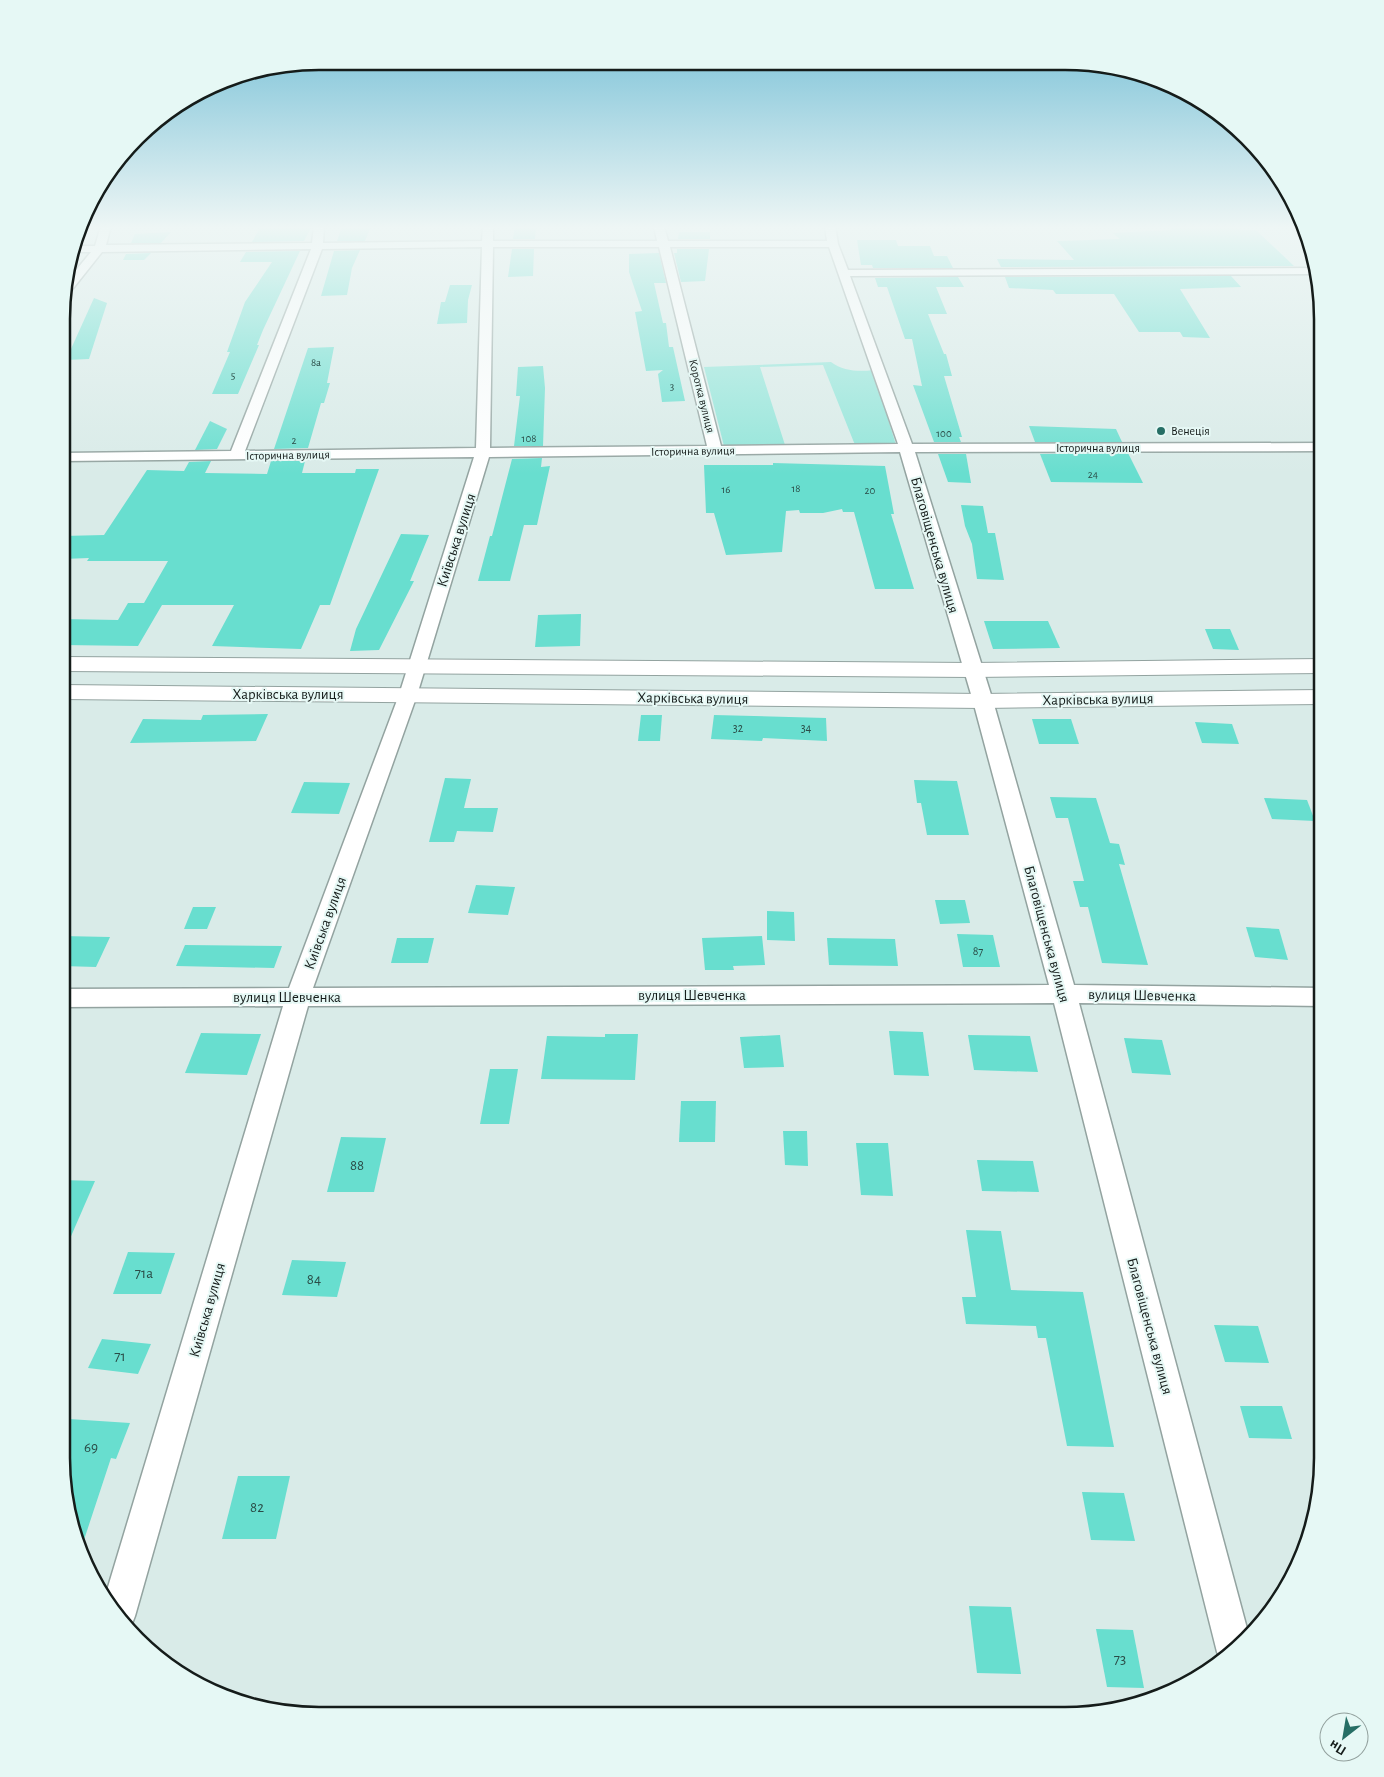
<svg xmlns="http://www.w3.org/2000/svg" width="1384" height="1777" font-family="'Alegreya Sans',sans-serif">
<rect width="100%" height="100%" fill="#d9ebe8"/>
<path fill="#92e5d9" d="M 831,362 C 843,371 859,372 873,370 L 896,445 L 855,445 L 823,365 L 760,367 L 785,445 L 724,446 L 704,367 Z"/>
<g fill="#68decf">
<path d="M 261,226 L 312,226 L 304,241 L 252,242 Z"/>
<path d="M 342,226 L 371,226 L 365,241 L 337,241 Z"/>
<path d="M 515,226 L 536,226 L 535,239 L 513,239 Z"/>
<path d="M 1169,226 L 1234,226 L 1240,230 L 1256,230 L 1294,266 L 1001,267 L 997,259 L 1074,260 L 1057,241 L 1120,239 L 1113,233 L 1172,230 Z"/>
<path d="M 171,232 L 161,243 L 131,243 L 135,234 Z"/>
<path d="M 679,232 L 710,232 L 710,239 L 678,239 Z"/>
<path d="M 857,240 L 896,240 L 898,246 L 930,246 L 934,256 L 947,256 L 953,268 L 873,268 L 872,265 L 861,265 Z"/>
<path d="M 512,249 L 534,249 L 533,276 L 508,277 Z"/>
<path d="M 677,249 L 709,249 L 705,281 L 681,282 L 674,253 L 677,253 Z"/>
<path d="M 360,250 L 352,268 L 347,295 L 321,296 L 334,251 Z"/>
<path d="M 300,251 L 263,330 L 257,345 L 259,345 L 238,394 L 212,394 L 230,352 L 227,352 L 245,302 L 272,262 L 240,262 L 246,252 Z"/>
<path d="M 151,253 L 144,260 L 123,260 L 126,254 Z"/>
<path d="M 659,253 L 666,283 L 654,283 L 663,323 L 666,323 L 669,347 L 673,347 L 685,401 L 662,402 L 658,374 L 663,370 L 646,371 L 635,312 L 642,311 L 629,272 L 629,254 Z"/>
<path d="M 1231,276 L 1241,287 L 1180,289 L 1210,338 L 1183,337 L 1180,332 L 1139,332 L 1114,294 L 1056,294 L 1053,290 L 1009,288 L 1005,277 Z"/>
<path d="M 958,277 L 964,287 L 936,287 L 947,314 L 928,314 L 944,354 L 946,354 L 952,376 L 944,376 L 962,437 L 959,437 L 961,442 L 934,442 L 913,385 L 922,386 L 912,339 L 905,339 L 887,287 L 878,287 L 875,278 Z"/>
<path d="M 450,285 L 472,285 L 468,300 L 467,323 L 437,324 L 441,302 L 445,302 Z"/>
<path d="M 94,298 L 107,303 L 89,359 L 66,360 Z"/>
<path d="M 334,347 L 327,383 L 330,383 L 324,403 L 321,403 L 308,448 L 274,449 L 308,348 Z"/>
<path d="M 543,366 L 545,388 L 543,446 L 514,446 L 520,396 L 516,396 L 518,367 Z"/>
<path d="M 210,421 L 227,429 L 217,449 L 195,450 Z"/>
<path d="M 1029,426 L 1116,429 L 1122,442 L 1035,442 Z"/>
<path d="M 1128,453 L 1143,483 L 1051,482 L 1040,454 Z"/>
<path d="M 938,454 L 966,454 L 971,483 L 948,482 Z"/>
<path d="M 542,458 L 541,467 L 550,466 L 537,525 L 524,525 L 510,581 L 478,581 L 490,536 L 492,536 L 512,459 Z"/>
<path d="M 211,461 L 205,473 L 267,474 L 271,461 L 305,461 L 302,473 L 355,473 L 356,469 L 379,469 L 330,605 L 320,605 L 301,649 L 212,646 L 234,605 L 162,605 L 138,646 L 63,645 L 63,619 L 118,620 L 128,603 L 144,603 L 168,561 L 87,561 L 89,558 L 63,559 L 63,536 L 104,535 L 147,470 L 184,471 L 189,462 Z"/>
<path d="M 773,463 L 885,466 L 894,514 L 891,514 L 914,589 L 875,589 L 854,512 L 843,512 L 842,509 L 823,513 L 800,513 L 799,510 L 786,511 L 782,552 L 726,555 L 714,513 L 706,513 L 704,465 L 773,465 Z"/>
<path d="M 961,505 L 983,506 L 988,533 L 995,533 L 1004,580 L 977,579 L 972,544 L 965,526 Z"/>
<path d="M 401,534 L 429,535 L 410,581 L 414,581 L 379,650 L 350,651 L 356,629 Z"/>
<path d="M 581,614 L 580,646 L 535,647 L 538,615 Z"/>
<path d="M 984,621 L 1048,621 L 1060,648 L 993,649 Z"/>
<path d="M 1205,629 L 1230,629 L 1239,650 L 1213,649 Z"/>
<path d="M 268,714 L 256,741 L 130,743 L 143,719 L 201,720 L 203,715 Z"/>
<path d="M 641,715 L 662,715 L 660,741 L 638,741 Z"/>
<path d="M 714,715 L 826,718 L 827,741 L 763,738 L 762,741 L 711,739 Z"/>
<path d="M 1032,719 L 1071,719 L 1079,744 L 1039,744 Z"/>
<path d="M 1195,722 L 1232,724 L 1239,744 L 1202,743 Z"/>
<path d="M 445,778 L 471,779 L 464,808 L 498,808 L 493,832 L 457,831 L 454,842 L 429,842 Z"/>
<path d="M 914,780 L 957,781 L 969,835 L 927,835 L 921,803 L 917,803 Z"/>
<path d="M 304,782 L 350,783 L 339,814 L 291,813 Z"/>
<path d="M 1050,797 L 1096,798 L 1110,843 L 1119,844 L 1125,865 L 1119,864 L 1148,965 L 1102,963 L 1088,907 L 1080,907 L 1073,881 L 1084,881 L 1068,818 L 1056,818 Z"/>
<path d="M 1264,798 L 1307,800 L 1315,821 L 1272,819 Z"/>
<path d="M 476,885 L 515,887 L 508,915 L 468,913 Z"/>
<path d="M 935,900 L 965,900 L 970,923 L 940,924 Z"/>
<path d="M 193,907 L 216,907 L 207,929 L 184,929 Z"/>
<path d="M 767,911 L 794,912 L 795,941 L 767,940 Z"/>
<path d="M 1246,927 L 1279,929 L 1288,960 L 1255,957 Z"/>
<path d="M 957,934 L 993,935 L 1000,967 L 963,967 Z"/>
<path d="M 62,936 L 110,937 L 96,967 L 62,966 Z"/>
<path d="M 762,936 L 765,965 L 733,966 L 734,970 L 705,970 L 702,938 Z"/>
<path d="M 397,938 L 434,938 L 428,963 L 391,963 Z"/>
<path d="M 827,938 L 895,939 L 898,966 L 829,965 Z"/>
<path d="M 185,945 L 282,946 L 274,968 L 176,966 Z"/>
<path d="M 889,1031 L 923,1032 L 929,1076 L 894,1075 Z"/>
<path d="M 201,1033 L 261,1034 L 247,1075 L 185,1073 Z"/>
<path d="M 605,1034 L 638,1034 L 635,1080 L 541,1079 L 547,1036 L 605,1037 Z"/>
<path d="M 780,1035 L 784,1067 L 744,1068 L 740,1037 Z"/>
<path d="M 968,1035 L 1030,1036 L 1038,1072 L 974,1070 Z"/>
<path d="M 1124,1038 L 1162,1040 L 1171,1075 L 1132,1073 Z"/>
<path d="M 490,1069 L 518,1069 L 509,1124 L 480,1124 Z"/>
<path d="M 681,1101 L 716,1101 L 715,1142 L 679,1142 Z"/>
<path d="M 783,1131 L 807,1131 L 808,1166 L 785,1165 Z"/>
<path d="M 341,1137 L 386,1138 L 374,1192 L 327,1192 Z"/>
<path d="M 856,1143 L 888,1143 L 893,1196 L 861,1195 Z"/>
<path d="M 977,1160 L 1033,1161 L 1039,1192 L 982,1191 Z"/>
<path d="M 62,1180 L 95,1181 L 62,1257 Z"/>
<path d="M 966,1230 L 1001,1231 L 1011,1290 L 1083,1292 L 1114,1447 L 1067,1446 L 1046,1338 L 1038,1338 L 1036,1326 L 966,1324 L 962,1297 L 976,1297 Z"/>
<path d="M 128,1252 L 175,1253 L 161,1294 L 113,1294 Z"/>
<path d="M 292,1260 L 346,1262 L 337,1297 L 282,1295 Z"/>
<path d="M 1214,1325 L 1258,1326 L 1269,1363 L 1225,1362 Z"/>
<path d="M 102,1339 L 151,1344 L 138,1374 L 88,1368 Z"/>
<path d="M 1240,1406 L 1282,1406 L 1292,1439 L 1249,1438 Z"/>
<path d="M 69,1419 L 130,1423 L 116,1459 L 111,1458 L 80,1552 L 70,1525 L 61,1458 L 61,1439 Z"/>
<path d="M 238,1476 L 290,1476 L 276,1539 L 222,1539 Z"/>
<path d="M 1082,1492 L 1124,1493 L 1135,1541 L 1091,1540 Z"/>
<path d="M 969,1606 L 1011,1607 L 1021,1674 L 977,1673 Z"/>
<path d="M 1096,1629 L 1133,1630 L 1144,1688 L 1107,1687 Z"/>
</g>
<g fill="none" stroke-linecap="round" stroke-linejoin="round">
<g stroke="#93a3a0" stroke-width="3">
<g id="minor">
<path d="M 101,226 L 111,226 L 106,245 L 312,243 L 314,226 L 324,226 L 323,243 L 482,241 L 483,226 L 493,226 L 493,241 L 657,241 L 654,226 L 664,226 L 668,241 L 827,241 L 825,226 L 835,226 L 838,244 L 848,270 L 1316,268 L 1316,274 L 850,276 L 912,444 L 1323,443 L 1323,451 L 915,452 L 993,701 L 1074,985 L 1322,988 L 1322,1006 L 1079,1003 L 1249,1636 L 1235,1652 L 1221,1661 L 1217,1652 L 1054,1003 L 308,1006 L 135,1616 L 130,1629 L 125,1628 L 105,1597 L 283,1006 L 62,1007 L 62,989 L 289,988 L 399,695 L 474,457 L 63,461 L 63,453 L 231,451 L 311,249 L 102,252 L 67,296 L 63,297 L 63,286 L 91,252 L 75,252 L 77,246 L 95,246 ZM 482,247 L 476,448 L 245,451 L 322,249 ZM 493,247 L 659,247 L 707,446 L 490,448 ZM 670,247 L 829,247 L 898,444 L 721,446 ZM 900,452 L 973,701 L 1049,985 L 313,988 L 417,695 L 489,457 Z"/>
<path d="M 1290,226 L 1301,226 L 1306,231 L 1311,244 L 1306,243 Z"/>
</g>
</g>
<g stroke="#93a3a0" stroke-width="2">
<g id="tertiary">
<path d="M 63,657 L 972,663 L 1323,659 L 1323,673 L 972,677 L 63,671 Z"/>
<path d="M 63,685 L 983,694 L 1323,690 L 1323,704 L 983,708 L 63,699 Z"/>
</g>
</g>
<use href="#minor" fill="#fff" fill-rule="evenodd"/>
<use href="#tertiary" fill="#fff" fill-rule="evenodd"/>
</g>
<linearGradient id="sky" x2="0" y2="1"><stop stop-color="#69bad3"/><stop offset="0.48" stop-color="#eef6f5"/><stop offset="1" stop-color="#eef6f5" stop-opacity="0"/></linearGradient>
<rect width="1384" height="474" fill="url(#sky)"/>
<circle fill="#266e65" stroke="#e6f8f5" stroke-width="2" cx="1161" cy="431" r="5"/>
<g text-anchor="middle" stroke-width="4" stroke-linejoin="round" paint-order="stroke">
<g font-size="11" fill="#2a4c47">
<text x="316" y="366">8а</text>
<text x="233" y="379">5</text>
<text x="672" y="390">3</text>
<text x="944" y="437">100</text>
<text x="529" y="442">108</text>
<text x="294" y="444">2</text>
<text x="1093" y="478">24</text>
<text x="796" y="492">18</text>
<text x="726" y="493">16</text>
<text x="870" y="494">20</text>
</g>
<g font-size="12" fill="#151c1a" stroke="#e6f8f5">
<text transform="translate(702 396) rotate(76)" y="4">Коротка вулиця</text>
<text x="1098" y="452">Історична вулиця</text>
<text transform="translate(693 451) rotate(-1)" y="4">Історична вулиця</text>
<text transform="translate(288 455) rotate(-1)" y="4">Історична вулиця</text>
</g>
<g font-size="12" fill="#151c1a" stroke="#e6f8f5" text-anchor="start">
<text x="1171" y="435">Венеція</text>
</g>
<g font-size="12" fill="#2a4c47">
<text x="738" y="732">32</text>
<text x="806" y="732">34</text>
<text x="978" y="955">87</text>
</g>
<g font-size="15" fill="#151c1a" stroke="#e6f8f5">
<text transform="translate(456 540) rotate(-72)" y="5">Київська вулиця</text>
<text transform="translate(935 545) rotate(74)" y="5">Благовіщенська вулиця</text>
<text x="288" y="699">Харківська вулиця</text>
<text transform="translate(693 698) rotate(1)" y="5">Харківська вулиця</text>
<text transform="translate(1098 699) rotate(-1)" y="5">Харківська вулиця</text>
<text transform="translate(325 923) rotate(-70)" y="5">Київська вулиця</text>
<text transform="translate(1047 934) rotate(75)" y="5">Благовіщенська вулиця</text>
<text x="692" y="1000">вулиця Шевченка</text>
<text transform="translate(1142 995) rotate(1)" y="5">вулиця Шевченка</text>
<text x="287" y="1002">вулиця Шевченка</text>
<text transform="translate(207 1310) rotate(-74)" y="5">Київська вулиця</text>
<text transform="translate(1150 1326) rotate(75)" y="5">Благовіщенська вулиця</text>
</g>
<g font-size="15" fill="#2a4c47">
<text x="357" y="1170">88</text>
<text x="144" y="1278">71а</text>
<text x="314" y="1284">84</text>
<text x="120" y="1361">71</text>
<text x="91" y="1452">69</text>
<text x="257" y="1512">82</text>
<text x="1120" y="1664">73</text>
</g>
</g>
<path d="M0 0H1384V1777H0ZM319 70H1065A249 249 0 0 1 1314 319V1458A249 249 0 0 1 1065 1707H319A249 249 0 0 1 70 1458V319A249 249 0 0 1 319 70Z" fill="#e6f8f5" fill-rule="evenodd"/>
<path fill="none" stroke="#151c1a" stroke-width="2.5" d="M319 70H1065A249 249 0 0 1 1314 319V1458A249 249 0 0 1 1065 1707H319A249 249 0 0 1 70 1458V319A249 249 0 0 1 319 70Z"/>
<g transform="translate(1344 1737) rotate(211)"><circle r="24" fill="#e6f8f5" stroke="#92a09d"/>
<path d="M0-4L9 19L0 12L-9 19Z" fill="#266e65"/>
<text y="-8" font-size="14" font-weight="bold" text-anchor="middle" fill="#151c1a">Пн</text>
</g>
</svg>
